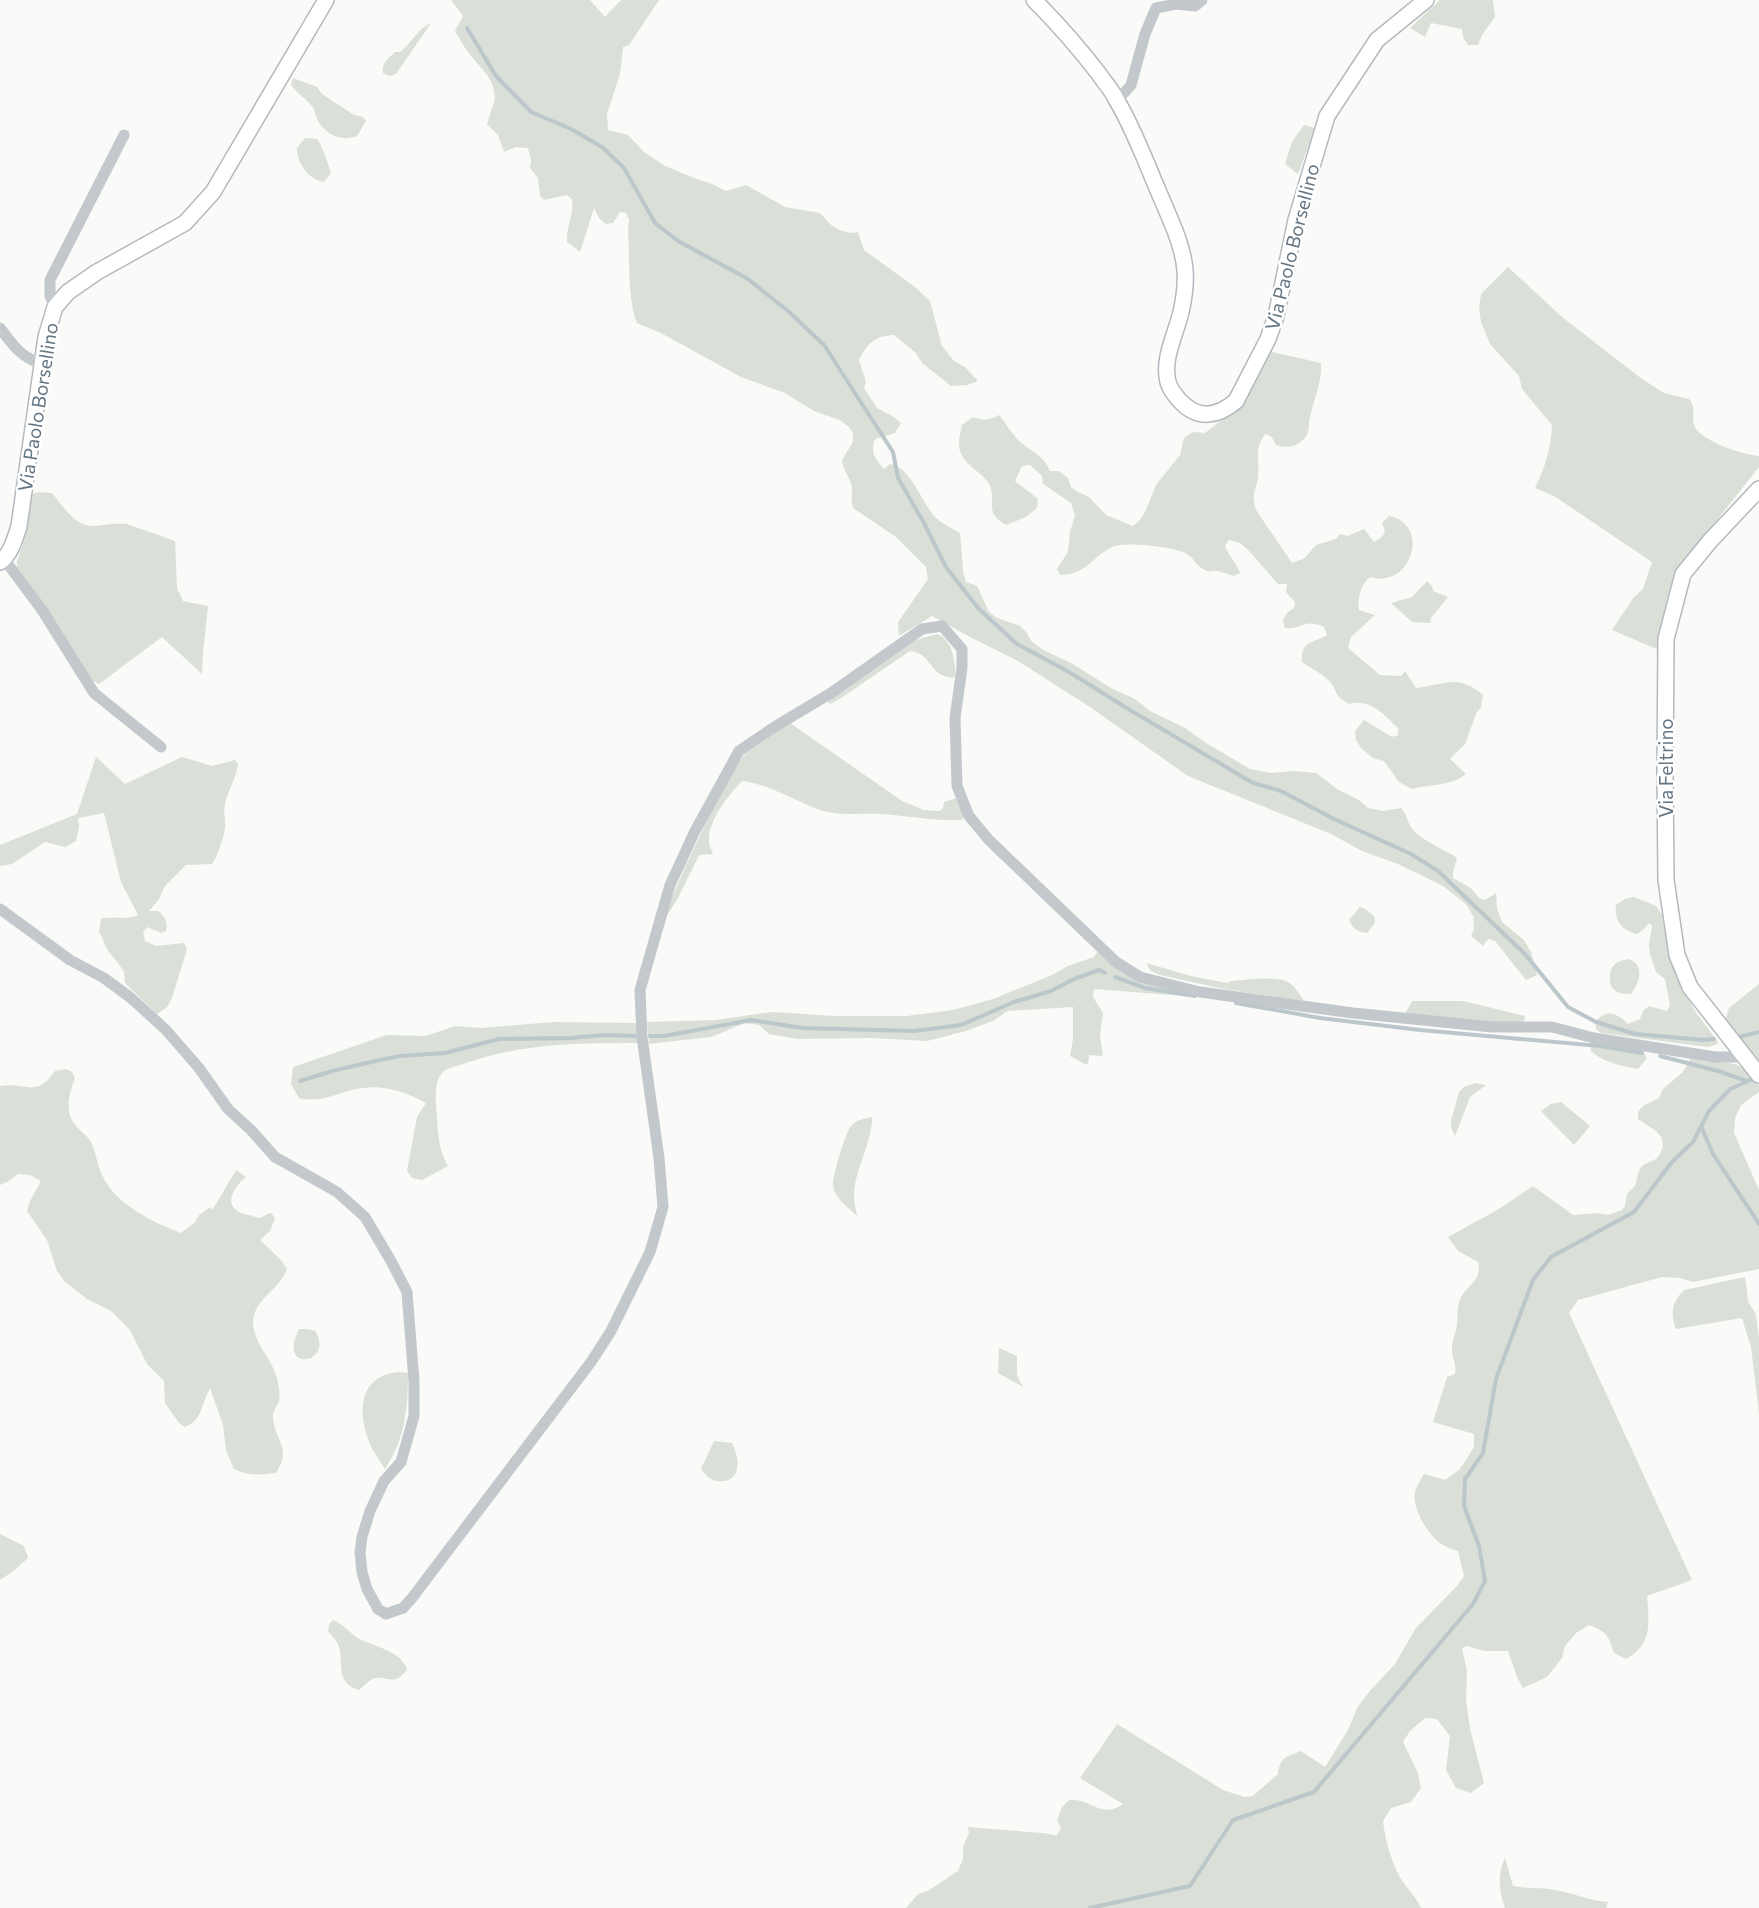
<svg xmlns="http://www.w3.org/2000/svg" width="1759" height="1908" font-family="Commissioner,sans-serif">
<rect width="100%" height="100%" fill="#fafaf8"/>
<g fill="#dadfd7">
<path d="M 451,0 L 590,0 L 605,17 L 621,0 L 659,0 L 629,45 L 623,47 L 620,74 L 607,114 L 608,130 L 628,135 L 644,152 L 665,166 L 699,180 L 710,183 L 726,191 L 746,185 L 785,207 L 820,213 L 831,225 L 842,231 L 851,233 L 858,232 L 864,250 L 915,287 L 930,301 L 942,346 L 954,361 L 966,368 L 978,381 L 967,385 L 951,386 L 922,363 L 916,353 L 894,335 C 874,336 867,344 859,360 L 866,382 L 864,388 L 877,408 L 894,417 L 901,423 L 895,433 L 875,439 C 870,452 875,459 884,469 L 890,464 C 910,467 921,500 934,516 C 941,523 951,528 960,533 L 963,571 L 966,582 L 977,586 L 989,612 L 997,618 L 1020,626 L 1027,633 L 1031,641 L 1045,651 L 1071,663 L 1111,688 L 1135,699 L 1150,711 L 1185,728 L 1206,743 L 1250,769 L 1271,773 L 1294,771 L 1316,773 L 1337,789 L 1359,800 L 1368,808 L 1383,811 L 1401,808 C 1409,817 1407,825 1415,832 C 1427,843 1444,849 1457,858 L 1453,873 L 1453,878 L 1471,888 L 1479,898 L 1485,900 L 1496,893 L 1497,909 L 1502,922 L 1524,940 L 1531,952 L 1537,975 L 1526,980 L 1495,941 L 1488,939 L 1483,946 L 1471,936 L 1474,929 L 1473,916 L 1466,904 L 1443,886 L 1398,864 L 1362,851 L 1331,834 L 1188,776 L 1090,707 L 1018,661 L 972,638 L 932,616 L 899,636 L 898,622 L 928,579 L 926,567 L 896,537 L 853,508 C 851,500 852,495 852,487 C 851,479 843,470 842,460 L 853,442 L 853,433 L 849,427 L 840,420 L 814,411 L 785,393 L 741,377 L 661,333 L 637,323 C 627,298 630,258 628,230 L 629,220 L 626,213 L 620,212 L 613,223 L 606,224 L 599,218 L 594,208 L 580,252 L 567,242 C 566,227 574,215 572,199 L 567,195 L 544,200 L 540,196 L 538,178 L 530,168 L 531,160 L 528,148 L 516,147 L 504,152 L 498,135 L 487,124 L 495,99 L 493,86 L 488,76 L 467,51 L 455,31 L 463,16 Z"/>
<path d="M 1440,0 L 1493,0 L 1495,17 L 1482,35 L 1478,45 L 1468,45 L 1463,37 L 1462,29 L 1431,23 L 1425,37 L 1410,28 Z"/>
<path d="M 431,23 L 396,74 L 390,76 L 383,73 C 381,63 389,58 395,52 L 400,52 C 412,43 417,29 431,23 Z"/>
<path d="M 293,78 L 317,87 L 322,94 L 354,115 L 363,117 L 366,121 L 357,136 C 342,142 325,135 317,119 C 315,114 315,109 311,105 C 305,98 297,93 291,85 Z"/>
<path d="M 1304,125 L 1318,129 L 1308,147 L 1298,174 L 1285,164 L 1292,142 Z"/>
<path d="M 305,138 L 317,139 C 321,143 329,166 331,173 L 324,182 C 309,181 296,161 297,148 Z"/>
<path d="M 1508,267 L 1562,317 L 1642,379 L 1664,393 L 1689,399 C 1697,410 1691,414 1694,425 C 1699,441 1744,455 1759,456 L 1759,467 L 1687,558 L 1661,651 L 1612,630 L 1634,597 L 1643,589 L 1652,562 L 1554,496 L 1535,488 C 1545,468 1551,449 1552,425 L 1522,389 L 1519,376 L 1490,344 L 1481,322 L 1479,309 L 1481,294 Z"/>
<path d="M 1268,351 L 1321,363 C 1322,382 1314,399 1310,417 C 1308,425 1310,433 1304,439 C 1296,447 1286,449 1276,445 L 1272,437 L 1265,434 C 1253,453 1260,456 1258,476 C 1257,492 1250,491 1256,510 L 1292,563 L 1305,558 L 1316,545 L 1336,539 L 1340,534 L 1348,536 L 1364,529 L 1374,542 L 1382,537 L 1385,531 L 1382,523 L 1389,516 C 1431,524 1412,589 1370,577 C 1361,584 1357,598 1359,610 L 1375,615 L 1351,637 L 1348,648 L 1380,675 L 1401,676 L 1405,671 L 1416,688 C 1446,685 1457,673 1483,695 L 1481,707 L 1476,714 L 1465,744 L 1450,759 L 1466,774 C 1452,786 1430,784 1412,789 L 1399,782 L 1384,761 L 1373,758 L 1361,748 L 1356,740 L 1355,731 L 1364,720 L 1392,737 L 1398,735 L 1398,728 C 1384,715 1371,698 1349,704 C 1332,695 1339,691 1329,681 C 1321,672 1311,669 1302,662 C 1301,641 1311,644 1327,635 L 1324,627 C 1303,618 1302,630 1285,628 L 1283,620 L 1287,613 L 1294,608 L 1295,602 L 1286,592 L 1287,584 L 1278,584 L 1249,551 L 1240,543 L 1229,540 L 1225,546 C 1229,556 1236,562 1240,573 L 1233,576 C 1228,574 1223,572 1218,571 C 1215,570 1210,572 1207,571 C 1197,568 1195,559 1187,554 C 1176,547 1124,541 1112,547 C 1092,557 1086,575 1060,575 L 1057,569 L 1068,552 L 1070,532 L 1075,515 L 1071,503 L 1043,484 L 1042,476 L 1030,465 L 1022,466 L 1015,481 L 1038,499 L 1037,508 L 1026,517 L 1006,525 C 982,511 998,502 989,484 C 982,472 967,467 962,455 C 956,445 960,436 962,425 L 973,417 C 983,421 990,420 999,415 C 1006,423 1011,433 1019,441 C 1031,452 1043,454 1050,471 L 1059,471 L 1068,478 L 1071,487 L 1078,492 L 1089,497 L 1106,515 L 1133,526 L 1140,520 L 1146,510 L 1156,485 L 1180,455 L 1184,438 L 1193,432 L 1205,433 L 1240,405 Z"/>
<path d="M 39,492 L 52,493 C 62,505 74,525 91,526 C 103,526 115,522 127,524 L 175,541 L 177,588 L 183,601 L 208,606 L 203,652 L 202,674 L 162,637 L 99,684 L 93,681 L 17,568 L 17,561 L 24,541 L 32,494 Z"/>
<path d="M 1427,581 L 1432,586 L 1433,591 L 1448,597 L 1431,618 L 1430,623 L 1412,622 L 1391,603 L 1412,597 Z"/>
<path d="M 937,634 C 954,641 954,661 956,676 L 953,678 C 949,677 944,676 940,674 C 928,666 928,653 910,651 L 841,698 L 830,704 L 826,700 L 912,641 Z"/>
<path d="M 790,723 L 902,801 L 924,810 L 940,811 L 943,808 L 944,802 L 957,798 L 964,815 L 962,820 C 935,821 909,816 882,814 C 863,813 843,816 824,811 C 797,803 770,784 742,781 C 728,796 707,821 709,843 C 710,848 712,850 713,854 L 699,855 L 678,898 L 659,928 L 686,865 L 715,804 L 732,772 L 745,754 Z"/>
<path d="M 96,757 L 125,784 L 182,757 L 212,766 L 235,760 L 238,764 C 236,780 228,789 225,804 C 223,812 226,820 225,828 C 224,836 217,858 212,864 L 186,865 L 165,886 L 159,899 L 149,911 L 158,911 C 165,916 168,922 166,931 L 161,933 L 147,927 L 143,932 L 145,941 L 156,946 L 184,943 L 187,949 L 172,998 L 167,1007 L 157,1014 L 125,983 L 124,971 L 107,949 L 99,931 L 101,919 C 114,915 125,921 138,915 L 121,882 L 104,813 L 78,818 L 79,827 L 76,841 L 65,847 L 45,842 L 12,864 L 0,866 L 0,845 L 77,814 Z"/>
<path d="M 1634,897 L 1656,906 L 1662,915 L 1667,946 L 1677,975 L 1695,1011 L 1718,1042 L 1716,1045 L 1708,1047 L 1601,1033 L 1596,1029 L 1595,1022 C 1607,1008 1617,1013 1628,1024 L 1640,1019 L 1643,1011 L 1649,1006 L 1667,1011 L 1670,1005 L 1665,979 L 1656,972 L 1650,954 L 1649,945 L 1652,926 L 1649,923 L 1643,930 L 1637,934 C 1622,931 1614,921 1616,905 L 1625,899 Z"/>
<path d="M 1360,907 L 1365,909 L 1374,916 L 1375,923 L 1367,933 C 1358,932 1353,929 1349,920 Z"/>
<path d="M 1099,949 L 1147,984 L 1197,997 L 1094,989 L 1093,997 L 1103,1013 L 1100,1036 L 1103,1056 L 1089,1055 L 1088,1064 L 1085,1064 L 1070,1056 L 1073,1039 L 1073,1007 L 1007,1011 L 995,1020 L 966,1031 L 927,1041 L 872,1038 L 797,1039 L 769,1034 L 759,1025 L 745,1023 L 711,1037 L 649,1044 L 647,1022 L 715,1020 L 772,1012 L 834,1016 L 907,1016 L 953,1010 L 993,999 L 1052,975 L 1068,966 L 1094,957 Z"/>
<path d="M 1629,959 C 1645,966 1640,982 1631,994 C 1618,995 1609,990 1610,977 C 1610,973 1611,968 1614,965 C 1618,961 1624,960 1629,959 Z"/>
<path d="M 1146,963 L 1191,976 L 1227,983 L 1231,981 C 1246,980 1272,976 1286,981 C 1294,984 1299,994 1304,1001 L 1224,989 L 1160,975 L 1151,971 Z"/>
<path d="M 1759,984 L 1759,1066 L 1724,1023 L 1729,1008 Z"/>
<path d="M 1412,1001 L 1463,1001 L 1525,1016 L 1524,1021 L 1507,1024 L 1405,1014 Z"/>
<path d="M 554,1022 L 637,1023 L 639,1043 C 579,1043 524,1043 466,1063 C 459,1066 447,1067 442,1073 C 433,1083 436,1106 437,1118 C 438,1135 439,1151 448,1166 L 422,1180 L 412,1178 L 407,1171 L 417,1117 L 426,1103 C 402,1090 379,1083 352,1090 C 332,1095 319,1103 299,1098 L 291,1084 L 293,1067 L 387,1035 L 426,1036 L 455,1026 L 481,1028 Z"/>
<path d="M 1590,1042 L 1643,1052 L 1647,1058 L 1638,1069 C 1622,1066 1602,1062 1591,1051 Z"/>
<path d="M 1690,1059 C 1703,1061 1730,1061 1739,1066 C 1746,1070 1753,1080 1759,1086 L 1759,1092 L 1741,1105 L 1735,1118 L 1734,1133 L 1759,1190 L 1759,1269 L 1693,1282 L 1680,1278 L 1662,1277 L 1578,1300 L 1569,1313 L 1692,1580 L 1647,1596 C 1649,1623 1653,1644 1626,1659 L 1614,1653 C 1609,1636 1606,1631 1589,1625 L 1576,1633 L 1565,1646 L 1562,1658 L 1547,1677 L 1523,1688 L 1517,1677 L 1508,1651 L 1484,1651 L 1467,1646 L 1462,1648 L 1467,1671 L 1466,1700 L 1470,1729 L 1484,1783 L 1471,1793 L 1456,1788 L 1446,1770 L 1450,1736 L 1437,1719 L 1425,1718 L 1410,1731 L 1403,1742 L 1418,1773 L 1421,1788 L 1411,1802 L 1391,1808 L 1383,1821 C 1385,1839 1392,1866 1403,1882 C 1409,1891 1417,1898 1421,1908 L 906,1908 L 918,1894 L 928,1891 L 958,1871 L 963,1859 L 963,1847 L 969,1833 L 968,1827 C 992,1829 1017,1831 1042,1833 C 1048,1833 1051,1836 1057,1835 L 1061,1828 L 1057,1820 L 1062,1807 L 1069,1800 C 1091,1798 1101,1820 1123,1804 L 1080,1778 L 1117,1724 L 1223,1790 L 1244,1797 L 1253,1796 L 1278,1774 C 1280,1757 1286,1757 1301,1751 L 1325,1767 L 1348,1730 L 1357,1708 L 1369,1692 L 1395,1664 L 1416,1628 L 1457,1586 L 1464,1576 L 1458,1551 C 1452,1549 1445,1547 1440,1543 C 1427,1533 1412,1509 1415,1492 C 1417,1485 1421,1479 1424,1474 L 1445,1480 L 1459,1470 L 1466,1460 L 1474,1447 L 1474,1434 L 1433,1422 L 1447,1377 L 1455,1374 C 1457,1363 1451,1358 1452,1348 C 1452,1340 1456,1333 1457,1325 C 1458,1317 1457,1310 1459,1302 C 1465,1285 1483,1282 1478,1262 L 1458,1251 L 1448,1237 L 1499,1209 L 1533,1186 L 1573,1215 L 1597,1213 L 1608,1215 L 1622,1210 L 1625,1206 L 1627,1194 L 1635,1186 L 1639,1170 L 1643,1165 L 1656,1159 L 1660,1154 L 1663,1147 L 1662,1138 L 1656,1131 L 1638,1119 L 1638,1112 L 1643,1106 L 1659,1098 L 1663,1089 L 1683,1072 Z"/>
<path d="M 66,1069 L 72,1072 L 75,1078 C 69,1094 63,1114 78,1128 C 82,1133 88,1136 91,1142 C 96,1152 97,1164 102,1175 C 115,1204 152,1222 181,1233 L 195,1222 L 199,1215 L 209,1208 L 213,1209 L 236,1170 L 246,1177 C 231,1190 221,1209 248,1215 C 251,1215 257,1218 260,1218 C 264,1217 267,1213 271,1213 L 275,1218 L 270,1231 L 260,1240 L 281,1260 L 287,1269 C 280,1290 253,1299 253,1323 C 254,1343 270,1357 276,1375 C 278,1382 281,1395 279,1401 C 276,1408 272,1412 273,1419 C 276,1443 292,1448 276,1473 C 260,1475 249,1476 234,1469 L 226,1450 L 223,1425 L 210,1388 C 202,1402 202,1421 185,1427 L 179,1423 L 165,1403 L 164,1381 L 147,1364 L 130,1330 L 111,1311 L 87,1299 L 65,1282 L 57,1271 L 47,1240 L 27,1211 L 30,1201 L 41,1181 L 30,1175 L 18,1174 L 9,1181 L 0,1185 L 0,1086 C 26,1082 36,1099 55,1071 Z"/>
<path d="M 1475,1083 L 1486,1085 L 1470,1097 L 1455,1136 L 1451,1128 L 1451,1121 L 1459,1092 L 1464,1087 Z"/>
<path d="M 1561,1102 L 1590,1126 L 1574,1145 L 1541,1111 L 1551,1104 Z"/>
<path d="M 872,1117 C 872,1145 854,1169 854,1197 C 854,1203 856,1210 857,1216 C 849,1208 835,1199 833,1186 C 831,1180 846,1131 851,1126 C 856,1120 865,1118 872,1117 Z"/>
<path d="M 1745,1277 L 1748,1301 L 1756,1315 L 1759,1339 L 1759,1414 L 1751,1347 L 1742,1318 L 1676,1329 C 1670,1313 1672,1302 1684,1290 Z"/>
<path d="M 299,1329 L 307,1329 L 315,1331 C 336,1363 276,1375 299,1329 Z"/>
<path d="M 999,1348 L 1017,1356 L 1017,1375 L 1023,1387 L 998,1373 Z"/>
<path d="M 399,1372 L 408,1373 C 408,1408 405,1439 385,1469 C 379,1459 371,1449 368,1439 C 357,1408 361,1375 399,1372 Z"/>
<path d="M 714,1441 L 732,1443 C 738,1454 743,1477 725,1481 C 721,1481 717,1482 713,1480 C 708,1478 704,1473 701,1469 Z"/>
<path d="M 0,1534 L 24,1546 L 28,1558 L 12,1572 L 0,1580 Z"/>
<path d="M 333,1620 C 343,1624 347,1630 355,1636 C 370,1647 399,1648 407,1669 C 395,1687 389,1676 375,1678 C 370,1679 363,1687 359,1690 C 338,1684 342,1668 340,1651 C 339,1642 333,1637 328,1631 L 329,1624 Z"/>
<path d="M 1505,1858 L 1513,1886 C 1527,1889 1541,1887 1555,1890 C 1573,1893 1590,1901 1608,1902 L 1606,1908 L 1505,1908 C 1499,1892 1497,1874 1505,1858 Z"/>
</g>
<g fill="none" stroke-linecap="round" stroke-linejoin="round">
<g stroke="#bbc7cb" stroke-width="4">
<path d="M 467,28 L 496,76 L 531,112 L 571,129 L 602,147 L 624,168 L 655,223 L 678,241 L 748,279 L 788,311 L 824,345 L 893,452 L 898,478 L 924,523 L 946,567 L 978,608 L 1017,644 L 1069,672 L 1125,707 L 1253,783 L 1281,791 L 1334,819 L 1411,854 L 1438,871 L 1525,954 L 1568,1007 L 1596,1022 L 1635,1034 L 1704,1040 L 1714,1039"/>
<path d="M 1115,977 L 1145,988 L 1195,996"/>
<path d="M 1236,1003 L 1320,1018 L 1420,1030 L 1600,1046 L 1642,1053"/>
<path d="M 650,1036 L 664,1036 L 751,1020 L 803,1028 L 914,1031 L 961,1025 L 1014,1002 L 1051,991 L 1074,979 L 1099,970 L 1105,973"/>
<path d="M 1739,1037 L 1759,1032"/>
<path d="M 1660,1056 L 1718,1071 L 1747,1081"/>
<path d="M 300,1081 L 336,1070 L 380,1060 L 400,1056 L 445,1053 L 499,1039 L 571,1038 L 603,1035 L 638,1036"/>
<path d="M 1701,1126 L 1713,1154 L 1759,1224"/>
<path d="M 1090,1908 L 1190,1886 L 1233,1820 L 1314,1792 L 1473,1604 L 1485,1581 L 1479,1546 L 1464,1506 L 1465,1479 L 1483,1453 L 1496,1379 L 1533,1280 L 1551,1257 L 1634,1212 L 1672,1162 L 1693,1142 L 1709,1111 L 1730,1089 L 1757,1077"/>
</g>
<g stroke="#b3babf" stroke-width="18">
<g id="secondary">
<path d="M 1034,0 C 1057,23 1079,48 1099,74 C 1104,82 1112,90 1116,99 C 1134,129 1146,163 1160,195 C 1170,219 1183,245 1185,270 C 1186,284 1184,299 1181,312 C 1176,334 1162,359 1168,382 C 1170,390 1175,395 1180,401 C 1198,420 1217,417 1236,401 L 1268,339 L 1276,316 L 1296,220 L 1327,116 L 1377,40 L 1426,0"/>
<path d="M 1759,489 L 1710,541 L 1683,574 L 1666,639 L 1665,774 L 1666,880 L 1677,955 L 1690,987 L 1759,1075"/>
<path d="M 0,562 C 11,554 15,539 19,526 L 46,337 L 55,307 L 68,292 L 97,272 L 185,223 L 213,192 L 326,0"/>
</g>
</g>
<g stroke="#c3c8cc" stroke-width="11">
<path d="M 1116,98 L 1125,92 L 1131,85 L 1145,34 L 1156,8 L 1176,4 L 1195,6 L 1202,0"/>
<path d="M 55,307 L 50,296 L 50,280 L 124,135"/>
<path d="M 0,328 C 14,346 20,357 42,364"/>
<path d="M 4,559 L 42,610 L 94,693 L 161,747"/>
<path d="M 0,909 L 70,960 L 104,978 L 131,998 L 166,1030 L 199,1068 L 228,1109 L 251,1130 L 275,1157 L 337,1192 L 365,1217 L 391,1261 L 407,1292 L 414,1381 L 414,1416 L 401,1462 L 384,1481 L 370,1511 L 362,1537 L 360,1553 L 362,1572 L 367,1589 L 378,1609 L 386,1614 L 403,1608 L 412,1598 L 591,1362 L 611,1331 L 650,1252 L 663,1207 L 659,1158 L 642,1037 L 640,990 L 670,885 L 694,833 L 739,751 L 776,726 L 831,693 L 922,629 L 942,626 L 962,649 L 962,668 L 955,718 L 957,786 L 969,816 L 989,840 L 1116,962 L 1140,977 L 1200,992 L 1353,1013 L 1492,1027 L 1552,1027 L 1594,1038 L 1715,1057 L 1744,1057"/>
</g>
<use href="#secondary" stroke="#fff" stroke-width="15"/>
</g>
<g text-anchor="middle" stroke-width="5" stroke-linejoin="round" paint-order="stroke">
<g font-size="19" fill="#657683" stroke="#fff">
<text transform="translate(1292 247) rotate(-76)" y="7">Via Paolo Borsellino</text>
<text transform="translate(38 407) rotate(-81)" y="7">Via Paolo Borsellino</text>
<text transform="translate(1666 768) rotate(-90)" y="7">Via Feltrino</text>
</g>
</g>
</svg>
